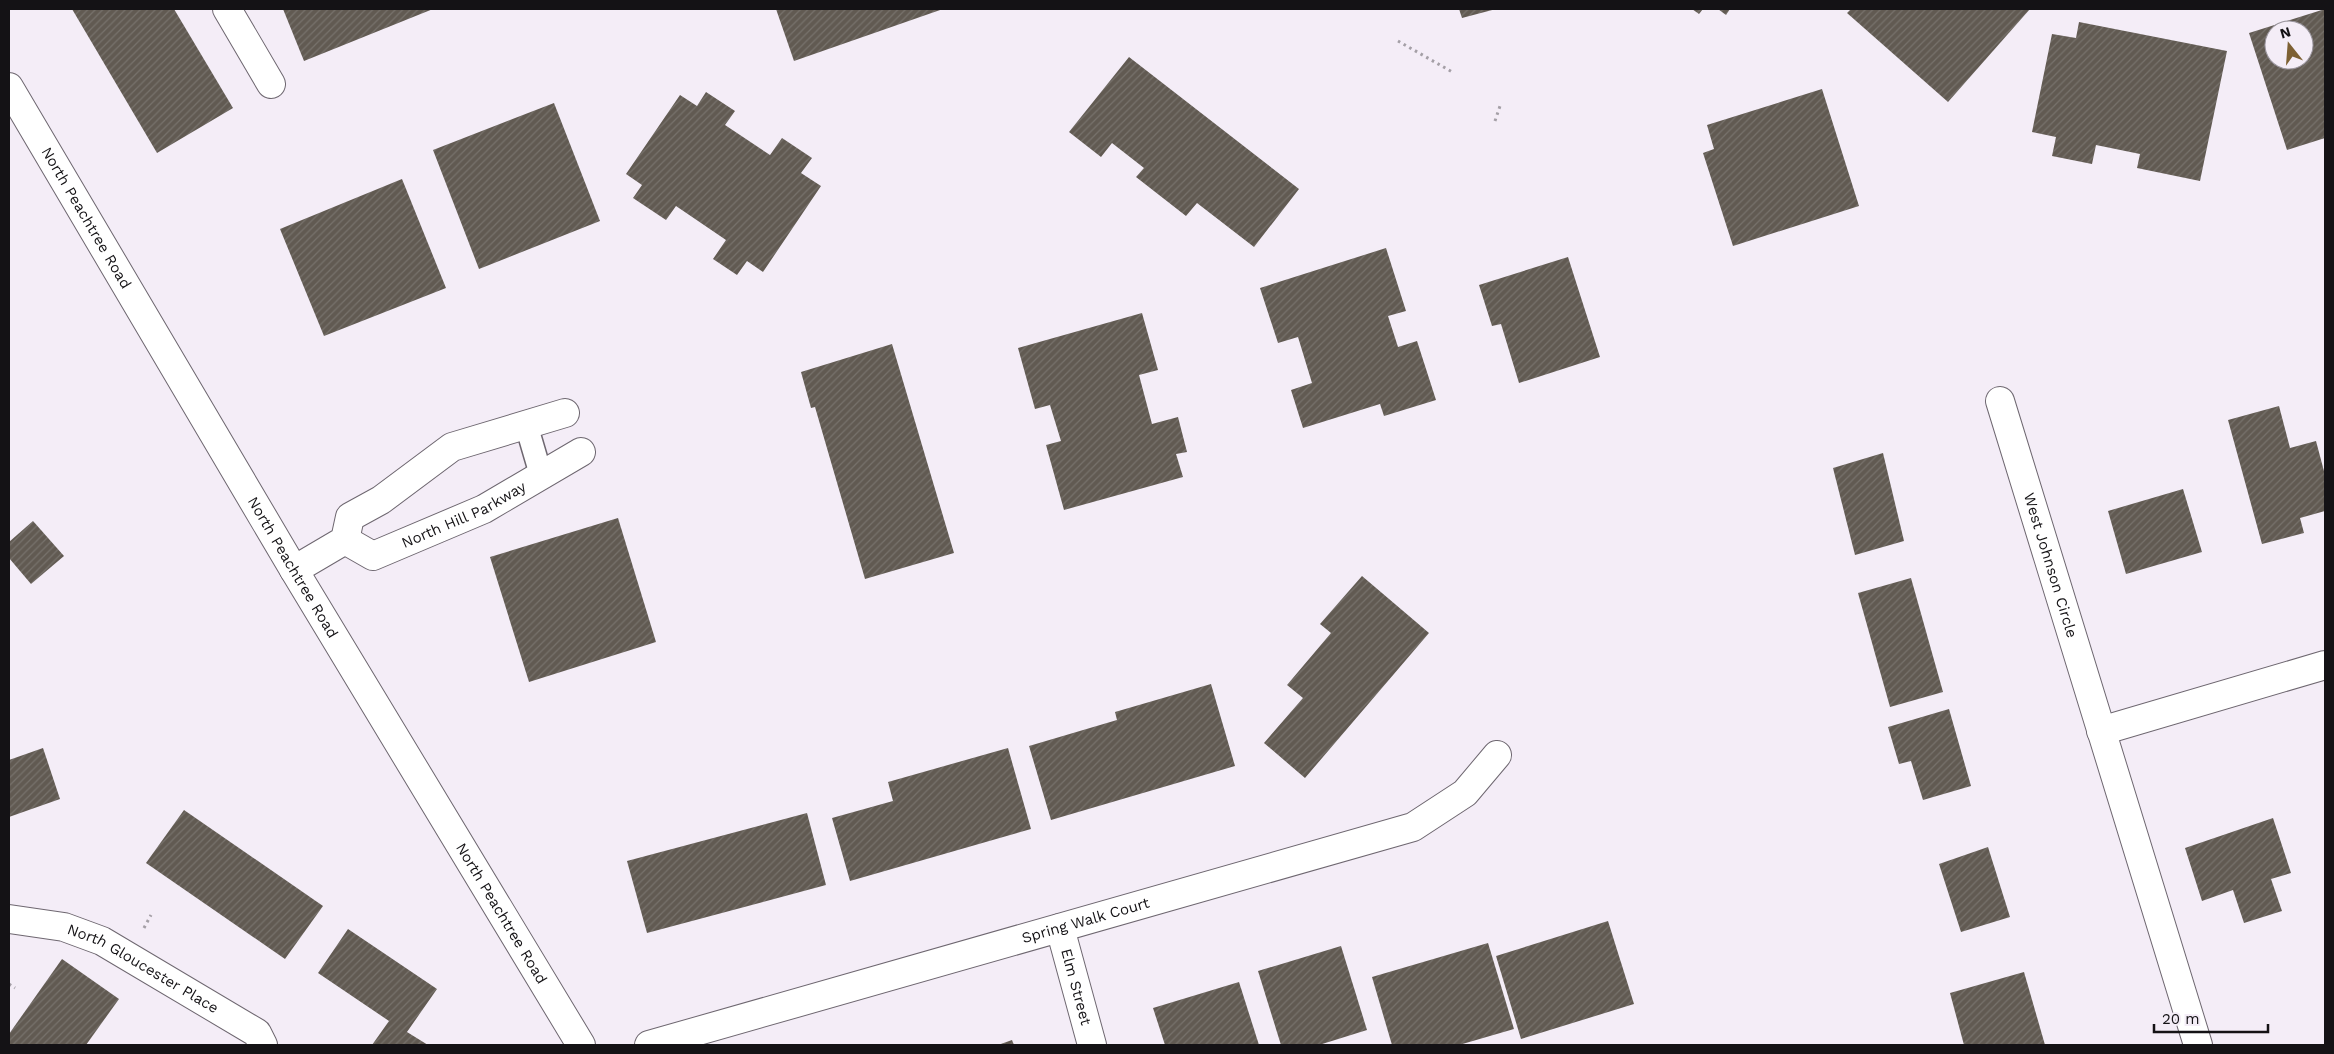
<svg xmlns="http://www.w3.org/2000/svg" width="2334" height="1054" font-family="'Work Sans',sans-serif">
<defs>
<pattern id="building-hatch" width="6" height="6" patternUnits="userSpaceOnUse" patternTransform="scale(1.25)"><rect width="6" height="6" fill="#615a52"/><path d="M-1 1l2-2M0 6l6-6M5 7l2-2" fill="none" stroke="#77726c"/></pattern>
</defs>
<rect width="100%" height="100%" fill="#f4edf7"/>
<g fill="url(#building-hatch)" fill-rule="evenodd">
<path d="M 72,9 L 174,9 L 233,108 L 157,153 Z"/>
<path d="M 283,9 L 433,9 L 304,61 Z"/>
<path d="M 776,9 L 943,9 L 794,61 Z"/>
<path d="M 1459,9 L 1496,9 L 1462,18 Z"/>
<path d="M 1692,9 L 1703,9 L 1699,14 Z"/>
<path d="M 1718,9 L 1730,9 L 1726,15 Z"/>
<path d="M 1851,9 L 2030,9 L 1948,102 L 1847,13 Z"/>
<path d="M 2325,9 L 2325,138 L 2287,150 L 2249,33 ZM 2274,30 L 2304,30 L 2304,60 L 2274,60 Z"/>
<path d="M 2079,22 L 2227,51 L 2200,181 L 2137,168 L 2140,154 L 2096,145 L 2092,164 L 2052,156 L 2056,137 L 2032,132 L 2052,34 L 2076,38 Z"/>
<path d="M 1129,57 L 1299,189 L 1254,247 L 1197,203 L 1186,216 L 1136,177 L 1144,168 L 1112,143 L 1101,157 L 1069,132 Z"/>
<path d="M 1822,89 L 1859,206 L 1733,246 L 1703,153 L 1714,149 L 1707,125 Z"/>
<path d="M 706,92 L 735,111 L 725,125 L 770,155 L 782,138 L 812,158 L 801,173 L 821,186 L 763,272 L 747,261 L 737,275 L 713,259 L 726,240 L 676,206 L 666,220 L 633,198 L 642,185 L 626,174 L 680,95 L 697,106 Z"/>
<path d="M 554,103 L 600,221 L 479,269 L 433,150 Z"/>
<path d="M 402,179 L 446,288 L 324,336 L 280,229 Z"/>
<path d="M 1386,248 L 1406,311 L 1388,316 L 1398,347 L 1417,341 L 1436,400 L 1384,416 L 1380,404 L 1303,428 L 1291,390 L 1312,383 L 1298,337 L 1278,343 L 1260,288 Z"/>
<path d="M 1568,257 L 1600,357 L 1519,383 L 1501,324 L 1492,326 L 1479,285 Z"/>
<path d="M 1142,313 L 1158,370 L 1139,375 L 1152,424 L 1178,417 L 1187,452 L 1176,454 L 1183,477 L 1064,510 L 1046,445 L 1061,441 L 1050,405 L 1035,409 L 1018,348 Z"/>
<path d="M 892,344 L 954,553 L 865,579 L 815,407 L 811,408 L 801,372 Z"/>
<path d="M 2279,406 L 2290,448 L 2316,441 L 2325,475 L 2325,511 L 2300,518 L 2304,533 L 2262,544 L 2228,420 Z"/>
<path d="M 1883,453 L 1904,541 L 1855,555 L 1833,468 Z"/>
<path d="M 2183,489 L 2202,552 L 2126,574 L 2108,511 Z"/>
<path d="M 618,518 L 656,642 L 529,682 L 490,557 Z"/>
<path d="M 33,521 L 64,556 L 31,584 L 9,558 L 9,542 Z"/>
<path d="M 1362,576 L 1429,633 L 1305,778 L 1264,743 L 1303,698 L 1287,685 L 1331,633 L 1320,624 Z"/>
<path d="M 1911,578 L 1943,692 L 1890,707 L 1858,593 Z"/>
<path d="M 1211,684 L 1235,766 L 1051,820 L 1029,746 L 1117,720 L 1115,712 Z"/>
<path d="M 1949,709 L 1971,786 L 1923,800 L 1911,761 L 1899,764 L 1888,727 Z"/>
<path d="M 43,748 L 60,799 L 9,817 L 9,760 Z"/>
<path d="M 1008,748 L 1031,829 L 850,881 L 832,818 L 893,801 L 888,782 Z"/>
<path d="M 184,810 L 323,906 L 285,959 L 146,863 Z"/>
<path d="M 807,813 L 826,885 L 647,933 L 627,861 Z"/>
<path d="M 2273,818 L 2291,873 L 2271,879 L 2282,911 L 2244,923 L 2233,890 L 2202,901 L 2185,848 Z"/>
<path d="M 1988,847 L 2010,917 L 1961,932 L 1939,864 Z"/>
<path d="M 1608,921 L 1634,1004 L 1521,1039 L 1496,956 Z"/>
<path d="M 348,929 L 437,989 L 407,1032 L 428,1045 L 372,1045 L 389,1021 L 318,973 Z"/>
<path d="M 1488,943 L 1514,1029 L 1459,1045 L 1392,1045 L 1372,977 Z"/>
<path d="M 1341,946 L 1367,1030 L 1319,1045 L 1281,1045 L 1258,971 Z"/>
<path d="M 62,959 L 119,999 L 86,1045 L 9,1045 L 9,1034 Z"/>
<path d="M 2024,972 L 2045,1045 L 1964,1045 L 1950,993 Z"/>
<path d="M 1239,982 L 1259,1045 L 1165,1045 L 1153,1008 Z"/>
<path d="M 1012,1040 L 1014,1045 L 998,1045 Z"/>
</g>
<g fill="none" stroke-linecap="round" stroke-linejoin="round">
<g stroke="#6e6770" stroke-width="25">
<path id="service" d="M 526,424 L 541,475"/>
</g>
<g stroke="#6e6770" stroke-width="30">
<g id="minor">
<path d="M 227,9 L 271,84"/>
<path id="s1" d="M 2000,401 L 2198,1045"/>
<path id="s2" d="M 345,540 L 373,556 L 484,509 L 581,452"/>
<path d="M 294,570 L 345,540 L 350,517 L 381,500 L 452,447 L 565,413"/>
<path d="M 2101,731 L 2325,665"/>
<path id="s3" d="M 9,919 L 64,927 L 102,941 L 257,1033 L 263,1045"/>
<path id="s4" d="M 1060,928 L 1092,1045"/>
<path id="s5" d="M 649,1045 L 1413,827 L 1465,793 L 1497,755"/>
</g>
</g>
<g stroke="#6e6770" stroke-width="30">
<g id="tertiary">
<path id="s6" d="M 9,87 L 294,570 L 581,1045"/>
</g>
</g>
<g stroke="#a49fa6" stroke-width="3" stroke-dasharray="2.5 4" stroke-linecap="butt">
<path d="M 1398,41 L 1454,73"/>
<path d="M 1495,121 L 1500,106"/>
<path d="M 144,928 L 151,915"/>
<path d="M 9,984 L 15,988"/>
</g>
<use href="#service" stroke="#fff" stroke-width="22"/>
<use href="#minor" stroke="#fff" stroke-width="28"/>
<use href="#tertiary" stroke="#fff" stroke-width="28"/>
</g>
<g text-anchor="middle" stroke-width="5" stroke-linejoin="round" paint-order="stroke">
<g font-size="15" fill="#141215" stroke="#f4edf7">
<text dy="5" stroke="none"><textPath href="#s6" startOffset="152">North Peachtree Road</textPath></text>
<text dy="5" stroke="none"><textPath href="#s2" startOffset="132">North Hill Parkway</textPath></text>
<text dy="5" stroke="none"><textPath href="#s1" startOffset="172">West Johnson Circle</textPath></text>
<text dy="5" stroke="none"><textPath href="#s6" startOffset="558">North Peachtree Road</textPath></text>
<text dy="5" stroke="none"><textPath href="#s6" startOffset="962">North Peachtree Road</textPath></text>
<text dy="5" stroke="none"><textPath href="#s5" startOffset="454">Spring Walk Court</textPath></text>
<text dy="5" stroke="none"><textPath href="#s3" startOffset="145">North Gloucester Place</textPath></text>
<text dy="5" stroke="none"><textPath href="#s4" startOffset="61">Elm Street</textPath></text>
</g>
</g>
<rect width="2334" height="1054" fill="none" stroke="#141215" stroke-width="20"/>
<g transform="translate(2289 45) rotate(343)"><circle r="24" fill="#f4edf7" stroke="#9a959d"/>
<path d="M0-4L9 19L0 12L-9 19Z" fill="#7d6033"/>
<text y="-8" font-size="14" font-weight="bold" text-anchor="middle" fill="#141215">N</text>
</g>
<path d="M2154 1024v8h114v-8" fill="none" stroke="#141215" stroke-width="2.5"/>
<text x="2162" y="1024" font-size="15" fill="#141215" stroke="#f4edf7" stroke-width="4" paint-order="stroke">20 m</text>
</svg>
